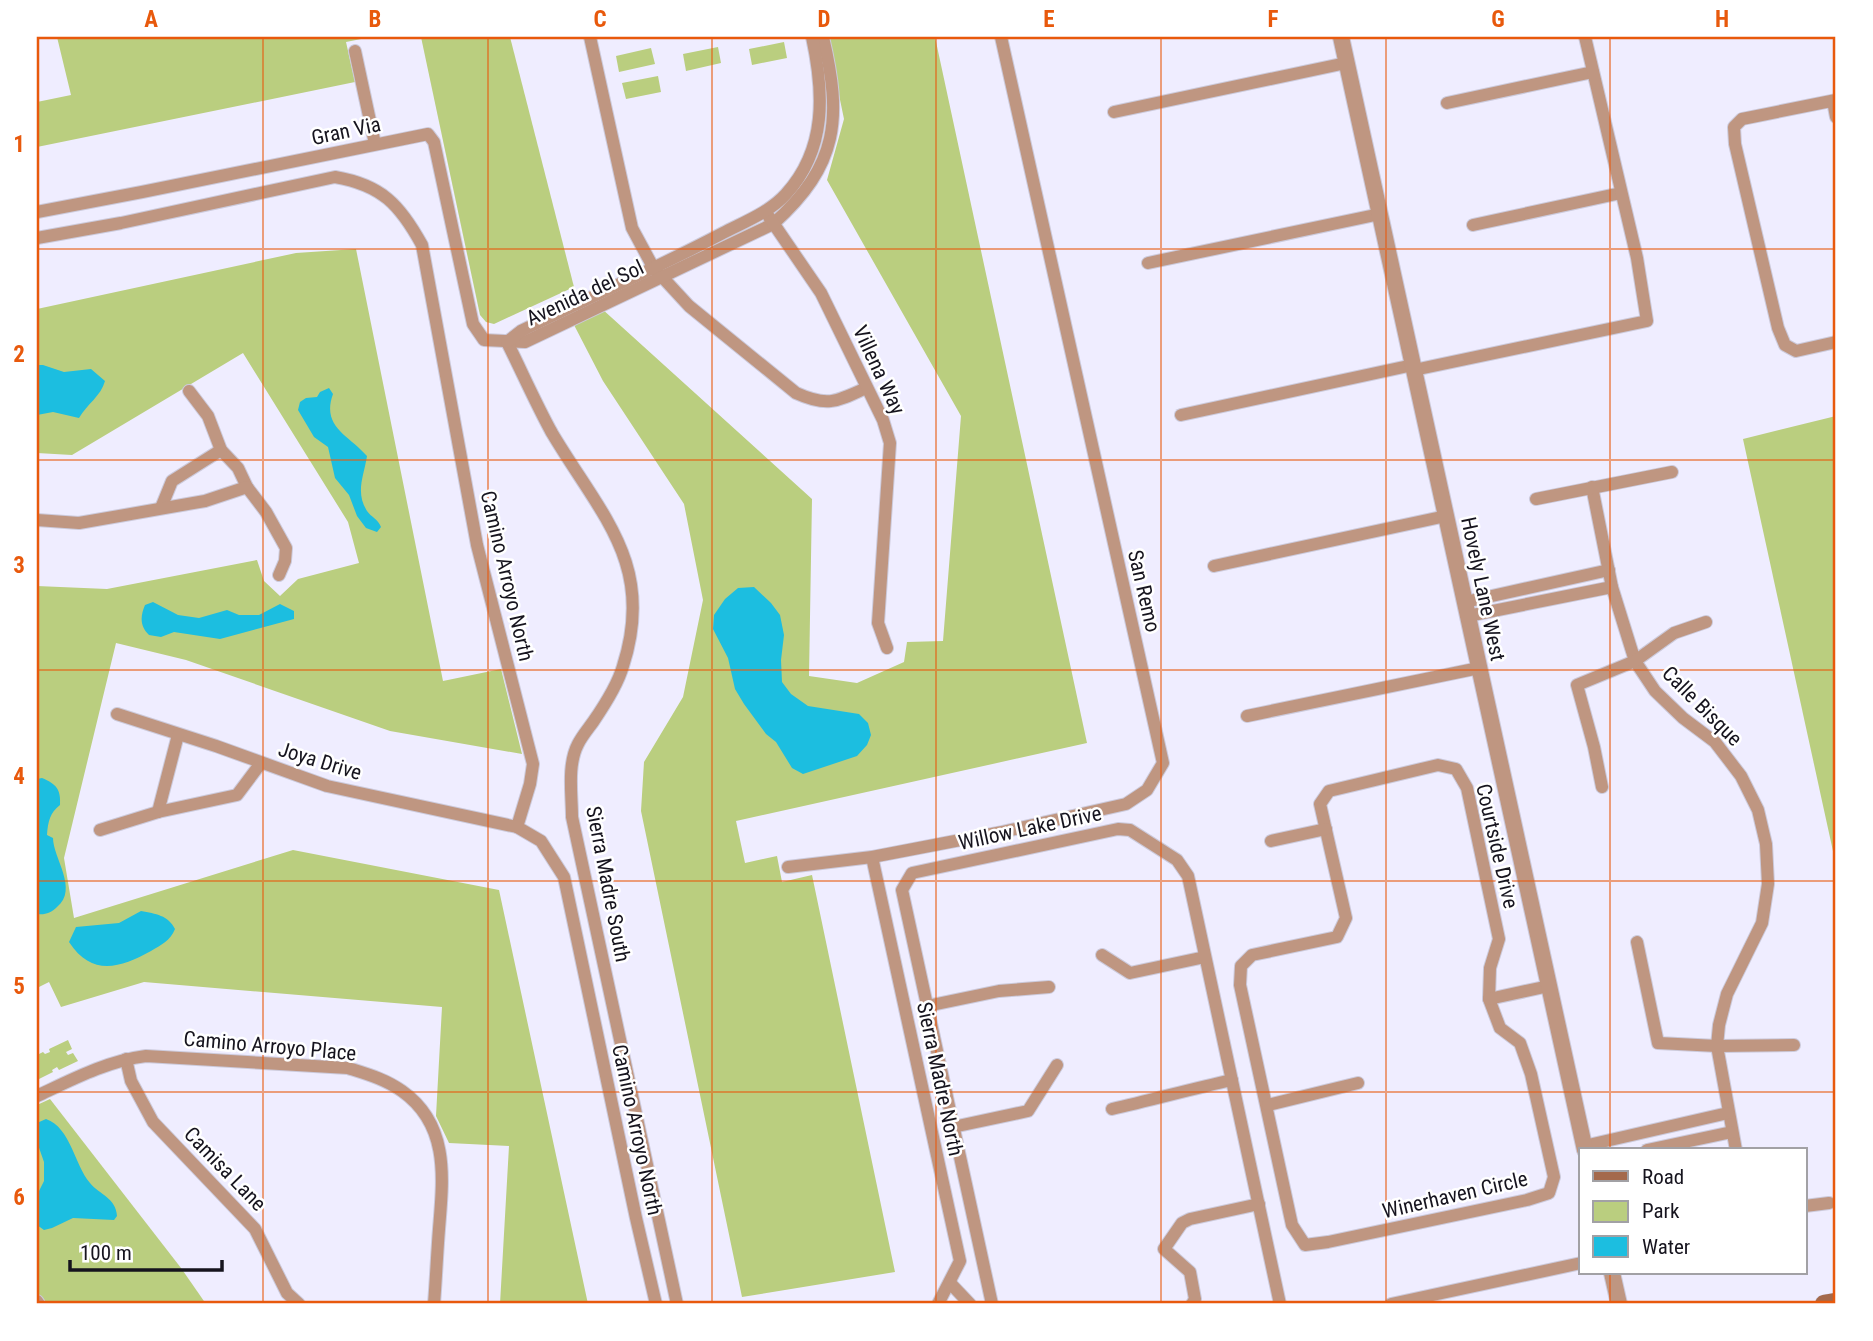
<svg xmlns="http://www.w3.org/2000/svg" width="1873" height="1341" font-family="'Roboto Condensed',sans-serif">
<rect width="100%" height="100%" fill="#efedff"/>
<g fill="#bace7f">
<path d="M 57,37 L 371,37 L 346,42 L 355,82 L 37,147 L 37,102 L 71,95 Z"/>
<path d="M 421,37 L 510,37 L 574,287 L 494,324 L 486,322 L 480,315 Z"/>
<path d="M 827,37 L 935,37 L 1087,743 L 736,821 L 745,863 L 777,856 L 782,882 L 812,875 L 895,1272 L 742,1297 L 641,811 L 644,762 L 683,697 L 703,600 L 684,504 L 603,381 L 573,323 L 601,308 L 812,499 L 809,676 L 857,683 L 904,662 L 907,642 L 943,641 L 961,416 L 827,180 L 844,119 Z"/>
<path d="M 784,42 L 787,58 L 752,65 L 749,49 Z"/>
<path d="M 718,47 L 721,63 L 686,71 L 683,54 Z"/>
<path d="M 651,48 L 655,64 L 619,72 L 616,56 Z"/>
<path d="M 658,76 L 661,92 L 626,99 L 622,83 Z"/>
<path d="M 356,249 L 443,681 L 501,669 L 522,754 L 390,731 L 186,660 L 116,643 L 64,858 L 74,918 L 293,850 L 499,890 L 588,1304 L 500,1304 L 509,1146 L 449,1143 L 436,1116 L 442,1007 L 144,982 L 61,1007 L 49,982 L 37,988 L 37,586 L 107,589 L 257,560 L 264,581 L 280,596 L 298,579 L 359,563 L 348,522 L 243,353 L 72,455 L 37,453 L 37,309 L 296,253 Z"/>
<path d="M 1836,416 L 1836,865 L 1743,439 Z"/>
<path d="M 68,1040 L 72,1049 L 66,1052 L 68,1055 L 73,1053 L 78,1061 L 59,1070 L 57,1067 L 52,1070 L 53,1072 L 37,1080 L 37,1055 L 43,1052 L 45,1054 L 50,1052 L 49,1049 Z"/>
<path d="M 50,1099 L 181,1268 L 206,1304 L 46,1304 L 37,1292 L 37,1105 Z"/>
</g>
<g fill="#1cbee0">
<path d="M 37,365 L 43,365 L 64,372 L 91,369 L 105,381 C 101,396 87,404 79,418 L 53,412 L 37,415 Z"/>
<path d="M 329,388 L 333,394 C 321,427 349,435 367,456 C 364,476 355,492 367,511 C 371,517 378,519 381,527 L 377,532 L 366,528 L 357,516 L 349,495 L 335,478 L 328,447 L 314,437 L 298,410 L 300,402 L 306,398 L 317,397 L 320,392 Z"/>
<path d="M 754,587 L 771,603 L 780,615 L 784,635 L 781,660 L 782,682 L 791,694 L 808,706 L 859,714 L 868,723 L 871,735 L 867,745 L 857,756 L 803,774 L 792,768 L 776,742 L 766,734 L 744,704 L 735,689 L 728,658 L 713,629 L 714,615 L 725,599 L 738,588 Z"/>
<path d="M 153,602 L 178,615 L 199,618 L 227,610 L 239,615 L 259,615 L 280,604 L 294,611 L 294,619 L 220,639 L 174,632 L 161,637 L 149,635 C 140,626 140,617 145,605 Z"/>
<path d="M 42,778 C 56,784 61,789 60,805 C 50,813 48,821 47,835 L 53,838 C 53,858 79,889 57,907 C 51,913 45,915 37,914 L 37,779 Z"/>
<path d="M 141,911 C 156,914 168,915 175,929 C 170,941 161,945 151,951 C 120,968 92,977 69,942 L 76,927 L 119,923 Z"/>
<path d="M 46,1119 C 71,1128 74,1164 90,1183 C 100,1195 116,1198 117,1216 L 114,1220 L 73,1218 L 52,1228 L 44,1230 L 37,1225 L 37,1195 L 44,1181 L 44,1162 L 37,1142 L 37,1123 Z"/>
</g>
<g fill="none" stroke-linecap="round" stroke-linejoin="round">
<g stroke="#cccadb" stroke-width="14">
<g id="minor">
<path d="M 590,37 L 632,228 L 653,267 L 689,306 L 796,393 C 827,407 836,402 866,388"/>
<path d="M 355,51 L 375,144"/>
<path d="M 1836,100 L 1742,119 L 1734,127 L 1735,144 L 1778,328 L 1785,345 L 1796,351 L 1836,342"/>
<path d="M 1833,101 L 1836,117"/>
<path d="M 1447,103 L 1593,72"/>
<path d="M 1114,112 L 1346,63"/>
<path d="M 37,212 L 142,192 L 428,134 L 434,142 L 473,324 L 484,340 L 525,342 L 773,224 C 839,165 842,118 823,37"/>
<path d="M 769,217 L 821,293 L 883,420 L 890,443 L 878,623 L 887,648"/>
<path d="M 1473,225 L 1621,193"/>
<path d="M 37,238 L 121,223 L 335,177 C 382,185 400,205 422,245 L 477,545 L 533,764 L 530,784 L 517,827 L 541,841 L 564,877 L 636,1218 L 656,1304"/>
<path d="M 1148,263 L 1380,214"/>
<path d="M 507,342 C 522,372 536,404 552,433 C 600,514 656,564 623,666 C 618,684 604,706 593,722 C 588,729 582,736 578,744 C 567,765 572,795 572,817 L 677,1304"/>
<path d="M 507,342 L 521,331 C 588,298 657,268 723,233 C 744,222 770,212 786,194 C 827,149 824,92 812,37"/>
<path d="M 1414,370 L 1647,321 L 1637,258 L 1585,37"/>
<path d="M 189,391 L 208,416 L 221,450 L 238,468 L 247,487 L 266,512 L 286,548 L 285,561 L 279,575"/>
<path d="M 1181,415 L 1413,365"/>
<path d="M 1592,487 L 1612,587 L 1635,661 L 1655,691 L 1683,718 L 1715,742 L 1741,776 L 1758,810 L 1766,844 L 1768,884 L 1762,923 L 1727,994 L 1719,1025 L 1717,1046 L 1736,1150"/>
<path d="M 1536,499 L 1672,472"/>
<path d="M 161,508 L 172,481 L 221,450"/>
<path d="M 37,520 L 79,523 L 205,501 L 247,487"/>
<path d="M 1214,566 L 1446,516"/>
<path d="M 1465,602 L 1609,570"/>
<path d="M 1468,616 L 1612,587"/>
<path d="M 117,714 L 216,746 L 327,786 L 517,827"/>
<path d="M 1247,716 L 1479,668"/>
<path d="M 1438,765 L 1456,769 L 1467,788 L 1499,939 L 1490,968 L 1489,999 L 1500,1028 L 1520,1043 L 1531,1074 L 1554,1177 L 1549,1193 L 1527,1200 L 1328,1242 L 1305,1245 L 1292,1225 L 1240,985 L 1241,966 L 1252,955 L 1337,937 L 1346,918 L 1320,804 L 1329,791 Z"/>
<path d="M 1602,787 L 1594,747 L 1577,685 L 1635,661 L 1674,633 L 1706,622"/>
<path d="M 158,812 L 178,735"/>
<path d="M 100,830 L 158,812 L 237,795 L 261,763"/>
<path d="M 1271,841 L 1326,829"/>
<path d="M 872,857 L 960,1261 L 938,1304"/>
<path d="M 788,867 L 872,857 L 1002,832 L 1126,804 L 1147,790 L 1163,763 L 1001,37"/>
<path d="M 1637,942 L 1658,1043 L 1717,1046 L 1794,1045"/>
<path d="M 1102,955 L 1130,973 L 1205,957"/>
<path d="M 1489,999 L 1549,986"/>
<path d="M 927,1006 L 999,991 L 1049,987"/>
<path d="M 126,1059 L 131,1081 L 153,1122 L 255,1229 L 287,1293 L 299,1304"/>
<path d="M 37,1096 C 73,1079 107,1061 146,1056 L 348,1068 C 367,1074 385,1079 402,1091 C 450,1125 443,1179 439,1229 C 437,1254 436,1279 434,1304"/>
<path d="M 1268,1105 L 1358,1083"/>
<path d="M 1112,1109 C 1152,1100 1191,1089 1232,1080"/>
<path d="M 953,1127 L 1028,1111 L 1057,1065"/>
<path d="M 1584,1146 L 1728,1113"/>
<path d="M 1647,1150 L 1732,1132"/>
<path d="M 1805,1206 L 1829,1203"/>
<path d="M 950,1283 L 970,1304"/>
<path d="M 37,1301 L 39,1304"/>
<path d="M 992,1304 L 902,890 L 912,873 L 1118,829 L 1130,830 L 1177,860 L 1188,876 L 1280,1304"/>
<path d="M 1192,1304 L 1195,1299 L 1190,1272 L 1164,1249 L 1182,1223 L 1190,1219 L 1259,1204"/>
<path d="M 1391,1304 L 1581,1263"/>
</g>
</g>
<g stroke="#cccadb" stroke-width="18">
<g id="tertiary">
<path d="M 1341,37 L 1585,1150"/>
<path d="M 1612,1273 L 1619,1304"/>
</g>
</g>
<g stroke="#cccadb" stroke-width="19">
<path id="secondary" d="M 1824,1304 L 1836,1302"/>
</g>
<use href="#minor" stroke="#bf9681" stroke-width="12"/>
<use href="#tertiary" stroke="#bf9681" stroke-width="16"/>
<use href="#secondary" stroke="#a4694b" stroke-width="18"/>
</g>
<path fill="none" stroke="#e8590c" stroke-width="2" stroke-opacity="0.55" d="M 263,37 L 263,1304M 488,37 L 488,1304M 712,37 L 712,1304M 936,37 L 936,1304M 1161,37 L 1161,1304M 1386,37 L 1386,1304M 1610,37 L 1610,1150M 37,249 L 1836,249M 37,460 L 1836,460M 37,670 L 1836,670M 37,881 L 1836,881M 37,1092 L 1836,1092M 1610,1273 L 1610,1304"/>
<g text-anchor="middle" stroke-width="5" stroke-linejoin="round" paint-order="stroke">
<g font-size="21" fill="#16141e" stroke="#fff">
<text transform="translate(346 131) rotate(-12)" y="7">Gran Via</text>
<text transform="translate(585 293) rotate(-25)" y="7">Avenida del Sol</text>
<text transform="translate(879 370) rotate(65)" y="7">Villena Way</text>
<text transform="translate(507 576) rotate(77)" y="7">Camino Arroyo North</text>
<text transform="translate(1483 589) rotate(78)" y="7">Hovely Lane West</text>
<text transform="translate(1144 591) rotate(77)" y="7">San Remo</text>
<text transform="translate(1702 706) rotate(45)" y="7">Calle Bisque</text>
<text transform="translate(320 761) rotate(17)" y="7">Joya Drive</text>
<text transform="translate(1030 828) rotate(-12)" y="7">Willow Lake Drive</text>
<text transform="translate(1497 846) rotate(77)" y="7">Courtside Drive</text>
<text transform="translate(608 884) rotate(79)" y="7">Sierra Madre South</text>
<text transform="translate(270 1046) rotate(5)" y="7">Camino Arroyo Place</text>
<text transform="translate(940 1079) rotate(78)" y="7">Sierra Madre North</text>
<text transform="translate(637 1130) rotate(78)" y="7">Camino Arroyo North</text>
<text transform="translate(225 1169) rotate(46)" y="7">Camisa Lane</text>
<text transform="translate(1455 1195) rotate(-13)" y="7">Winerhaven Circle</text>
</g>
</g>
<rect width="1873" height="1341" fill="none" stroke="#ffffff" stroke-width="77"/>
<rect x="1579" y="1148" width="228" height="126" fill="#ffffff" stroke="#a2a1a5" stroke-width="2"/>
<rect x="1593" y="1171" width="35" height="10" fill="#a4694b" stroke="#a2a1a5" stroke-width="2"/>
<text x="1642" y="1184" font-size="21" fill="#16141e">Road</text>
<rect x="1593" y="1201" width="35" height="21" fill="#bace7f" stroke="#a2a1a5" stroke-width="2"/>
<text x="1642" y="1218" font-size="21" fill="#16141e">Park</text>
<rect x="1593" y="1236" width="35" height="21" fill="#1cbee0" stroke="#a2a1a5" stroke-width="2"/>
<text x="1642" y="1254" font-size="21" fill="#16141e">Water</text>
<path d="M70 1260v10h152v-10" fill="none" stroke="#16141e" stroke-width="3.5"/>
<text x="80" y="1260" font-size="21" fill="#16141e" stroke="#ffffff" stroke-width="5" paint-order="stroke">100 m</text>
<rect x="38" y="38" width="1796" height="1264" fill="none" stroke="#e8590c" stroke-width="2.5"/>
<g font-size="23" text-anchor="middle" font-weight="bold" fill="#e8590c">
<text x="151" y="27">A</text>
<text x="375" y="27">B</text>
<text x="600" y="27">C</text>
<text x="824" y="27">D</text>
<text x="1049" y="27">E</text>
<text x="1273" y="27">F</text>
<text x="1498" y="27">G</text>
<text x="1722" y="27">H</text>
<text x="19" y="152">1</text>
<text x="19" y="362">2</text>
<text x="19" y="573">3</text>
<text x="19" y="784">4</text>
<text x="19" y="994">5</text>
<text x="19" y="1205">6</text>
</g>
</svg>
